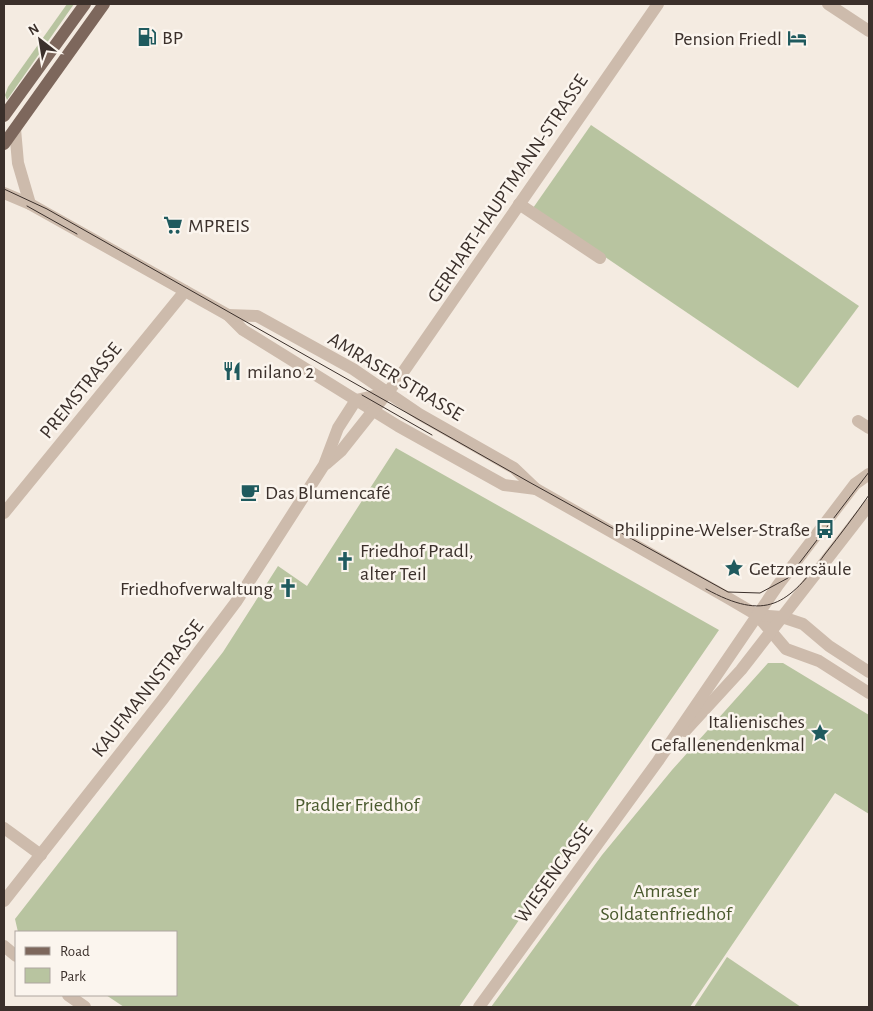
<svg xmlns="http://www.w3.org/2000/svg" width="873" height="1011" font-family="'Alegreya Sans',sans-serif">
<rect width="100%" height="100%" fill="#f4ebe1"/>
<g fill="#b8c4a0">
<path d="M 67,4 L 74,4 L 7,100 L 5,95 L 8,87 Z"/>
<path d="M 591,125 L 859,306 L 798,388 L 533,208 Z"/>
<path d="M 396,448 L 719,630 L 459,1007 L 124,1007 L 106,995 L 176,995 L 176,932 L 18,932 L 15,919 L 223,652 L 278,566 L 307,586 Z"/>
<path d="M 768,663 L 783,663 L 869,715 L 869,814 L 835,793 L 690,1007 L 491,1007 L 602,855 L 672,770 Z"/>
<path d="M 727,957 L 801,1007 L 694,1007 Z"/>
</g>
<g fill="none" stroke-linecap="round" stroke-linejoin="round">
<g stroke="#cdbbac" stroke-width="12">
<path d="M 828,4 L 869,31"/>
<path d="M 15,129 L 18,163 L 30,204"/>
<path d="M 4,193 L 30,204 L 228,315 L 243,330 L 398,426 L 504,485 L 536,489"/>
<path d="M 519,204 L 600,258"/>
<path d="M 228,315 L 257,316 L 353,369 L 419,414 L 514,468 L 536,489 L 728,598 L 757,615 L 786,649 L 819,661 L 869,693"/>
<path d="M 858,421 L 869,428"/>
<path d="M 326,464 L 341,451 L 399,378 L 658,4"/>
<path d="M 4,513 L 185,291"/>
<path d="M 757,615 L 782,617 L 803,624 L 829,646 L 869,672"/>
<path d="M 685,731 L 741,670 L 869,505"/>
<path d="M 4,828 L 41,855"/>
<path d="M 4,901 L 163,699 L 236,602 L 324,465 L 338,428 L 356,400 L 387,393"/>
<path d="M 4,946 L 16,956"/>
<path d="M 68,995 L 85,1007"/>
<path d="M 479,1007 L 658,761 L 778,585 L 855,484 L 869,474"/>
</g>
<g stroke="#7d675c" stroke-width="12">
<path d="M 4,116 L 85,4"/>
<path d="M 4,144 L 104,4"/>
</g>
<g stroke="#3b302b" stroke-width="1">
<path d="M 4,189 L 47,209 L 529,482 L 728,592 L 760,593 L 788,578 L 869,472"/>
<path d="M 27,206 L 77,234"/>
<path d="M 362,395 L 432,435"/>
<path d="M 706,589 C 766,622 788,605 825,554 C 840,535 855,515 869,495"/>
</g>
</g>
<defs>
<g id="fuel-bare" transform="scale(1.5)"><path d="M-5.5-6h7V0h2V4h1.3V-2.5L3-4.5l.8-.8L6-3V5H2.5V1h-1V6h-7ZM-4.2-4.7v3.2H.2V-4.7Z" fill="#1f5a5e" stroke="#fbf5ee" stroke-width="2.5" paint-order="stroke"/></g>
<g id="hotel-bare" transform="scale(1.5)"><path d="M-6-4.5h1.5V1H6V5H4.5V3h-9V5H-6ZM-4 0a1.8 1.8 0 1 1 3.6 0ZM.5 0V-2.5h3Q6-2.5 6 0Z" fill="#1f5a5e" stroke="#fbf5ee" stroke-width="2.5" paint-order="stroke"/></g>
<g id="supermarket-bare" transform="scale(1.5)"><path d="M-6-5.5h2.5l.6 2H6L4.5 2H-2.5L-4.4-4H-6ZM-1.5 3.2a1.3 1.3 0 1 0 .1 0ZM3 3.2a1.3 1.3 0 1 0 .1 0Z" fill="#1f5a5e" stroke="#fbf5ee" stroke-width="2.5" paint-order="stroke"/></g>
<g id="restaurant-bare" transform="scale(1.5)"><path d="M-5-6h1v4h1v-4h1v4h1v-4h1v5L-1.5 .5V6h-2V.5L-5-1ZM5-6V6H3V1.5H1.5Q1.5-4 5-6Z" fill="#1f5a5e" stroke="#fbf5ee" stroke-width="2.5" paint-order="stroke"/></g>
<g id="cafe-bare" transform="scale(1.5)"><path d="M-5.5-4.5H6V0H3Q3 3.5 0 3.5H-2.5Q-5.5 3.5-5.5 0ZM3-3.2v2h1.7v-2ZM-6 4.5H4V6H-6Z" fill="#1f5a5e" stroke="#fbf5ee" stroke-width="2.5" paint-order="stroke"/></g>
<g id="bus-bare" transform="scale(1.5)"><path d="M-5-6H5V4H4V6H2V4H-2V6H-4V4H-5ZM-3.5-4V0h7V-4ZM-3.5 1.2v1.5H-2V1.2ZM2 1.2v1.5H3.5V1.2Z" fill="#1f5a5e" stroke="#fbf5ee" stroke-width="2.5" paint-order="stroke"/></g>
<g id="church-bare" transform="scale(1.5)"><path d="M-1.2-6h2.4v3.5h3.3v2.4h-3.3V6h-2.4V-.1h-3.3v-2.4h3.3Z" fill="#1f5a5e" stroke="#fbf5ee" stroke-width="2.5" paint-order="stroke"/></g>
<g id="sight-bare" transform="scale(1.5)"><path d="M0-6L1.8-2.2L6-1.7L2.9 1.2L3.7 5.4L0 3.3L-3.7 5.4L-2.9 1.2L-6-1.7L-1.8-2.2Z" fill="#1f5a5e" stroke="#fbf5ee" stroke-width="2.5" paint-order="stroke"/></g>
</defs>
<g fill-rule="evenodd">
<use href="#fuel-bare" x="147" y="37"/>
<use href="#hotel-bare" x="797" y="38"/>
<use href="#supermarket-bare" x="173" y="225"/>
<use href="#restaurant-bare" x="232" y="371"/>
<use href="#cafe-bare" x="250" y="492"/>
<use href="#bus-bare" x="825" y="529"/>
<use href="#church-bare" x="345" y="561"/>
<use href="#sight-bare" x="734" y="568"/>
<use href="#church-bare" x="288" y="588"/>
<use href="#sight-bare" x="820" y="733"/>
</g>
<g text-anchor="middle" stroke-width="5" stroke-linejoin="round" paint-order="stroke">
<g font-size="20" fill="#3b302b" stroke="#fbf5ee" text-anchor="start">
<text x="162" y="44">BP</text>
<text x="782" y="45" text-anchor="end">Pension Friedl</text>
<text x="188" y="232">MPREIS</text>
<text x="247" y="378">milano 2</text>
<text x="265" y="499">Das Blumencafé</text>
<text x="810" y="536" text-anchor="end">Philippine-Welser-Straße</text>
<text x="360" y="557">Friedhof Pradl,<tspan x="360" dy="23">alter Teil</tspan></text>
<text x="749" y="575">Getznersäule</text>
<text x="273" y="595" text-anchor="end">Friedhofverwaltung</text>
<text x="805" y="728" text-anchor="end">Italienisches<tspan x="805" dy="23">Gefallenendenkmal</tspan></text>
</g>
<g font-size="20" fill="#3b302b" stroke="#fbf5ee">
<text transform="translate(507 188) rotate(-56)" y="7">GERHART-HAUPTMANN-STRASSE</text>
<text transform="translate(396 376) rotate(31)" y="7">AMRASER STRASSE</text>
<text transform="translate(80 390) rotate(-51)" y="7">PREMSTRASSE</text>
<text transform="translate(147 688) rotate(-52)" y="7">KAUFMANNSTRASSE</text>
<text transform="translate(553 873) rotate(-54)" y="7">WIESENGASSE</text>
</g>
<g font-size="20" fill="#4a5a2e" stroke="#fbf5ee">
<text x="357" y="811">Pradler Friedhof</text>
<text x="666" y="897">Amraser<tspan x="666" dy="23">Soldatenfriedhof</tspan></text>
</g>
</g>
<rect width="873" height="1011" fill="none" stroke="#3b302b" stroke-width="10"/>
<rect x="15" y="931" width="162" height="65" fill="#fbf5ee" stroke="#aea6a0"/>
<rect x="25" y="947" width="25" height="8" fill="#7d675c" stroke="#aea6a0"/>
<text x="60" y="956" font-size="15" fill="#3b302b">Road</text>
<rect x="25" y="968" width="25" height="15" fill="#b8c4a0" stroke="#aea6a0"/>
<text x="60" y="981" font-size="15" fill="#3b302b">Park</text>
<g transform="translate(40 40) rotate(329)" stroke="#fbf5ee" stroke-width="4" paint-order="stroke">
<path d="M0-4L9 19L0 12L-9 19Z" fill="#3b302b"/>
<text y="-8" font-size="14" font-weight="bold" text-anchor="middle" fill="#3b302b">N</text>
</g>
</svg>
